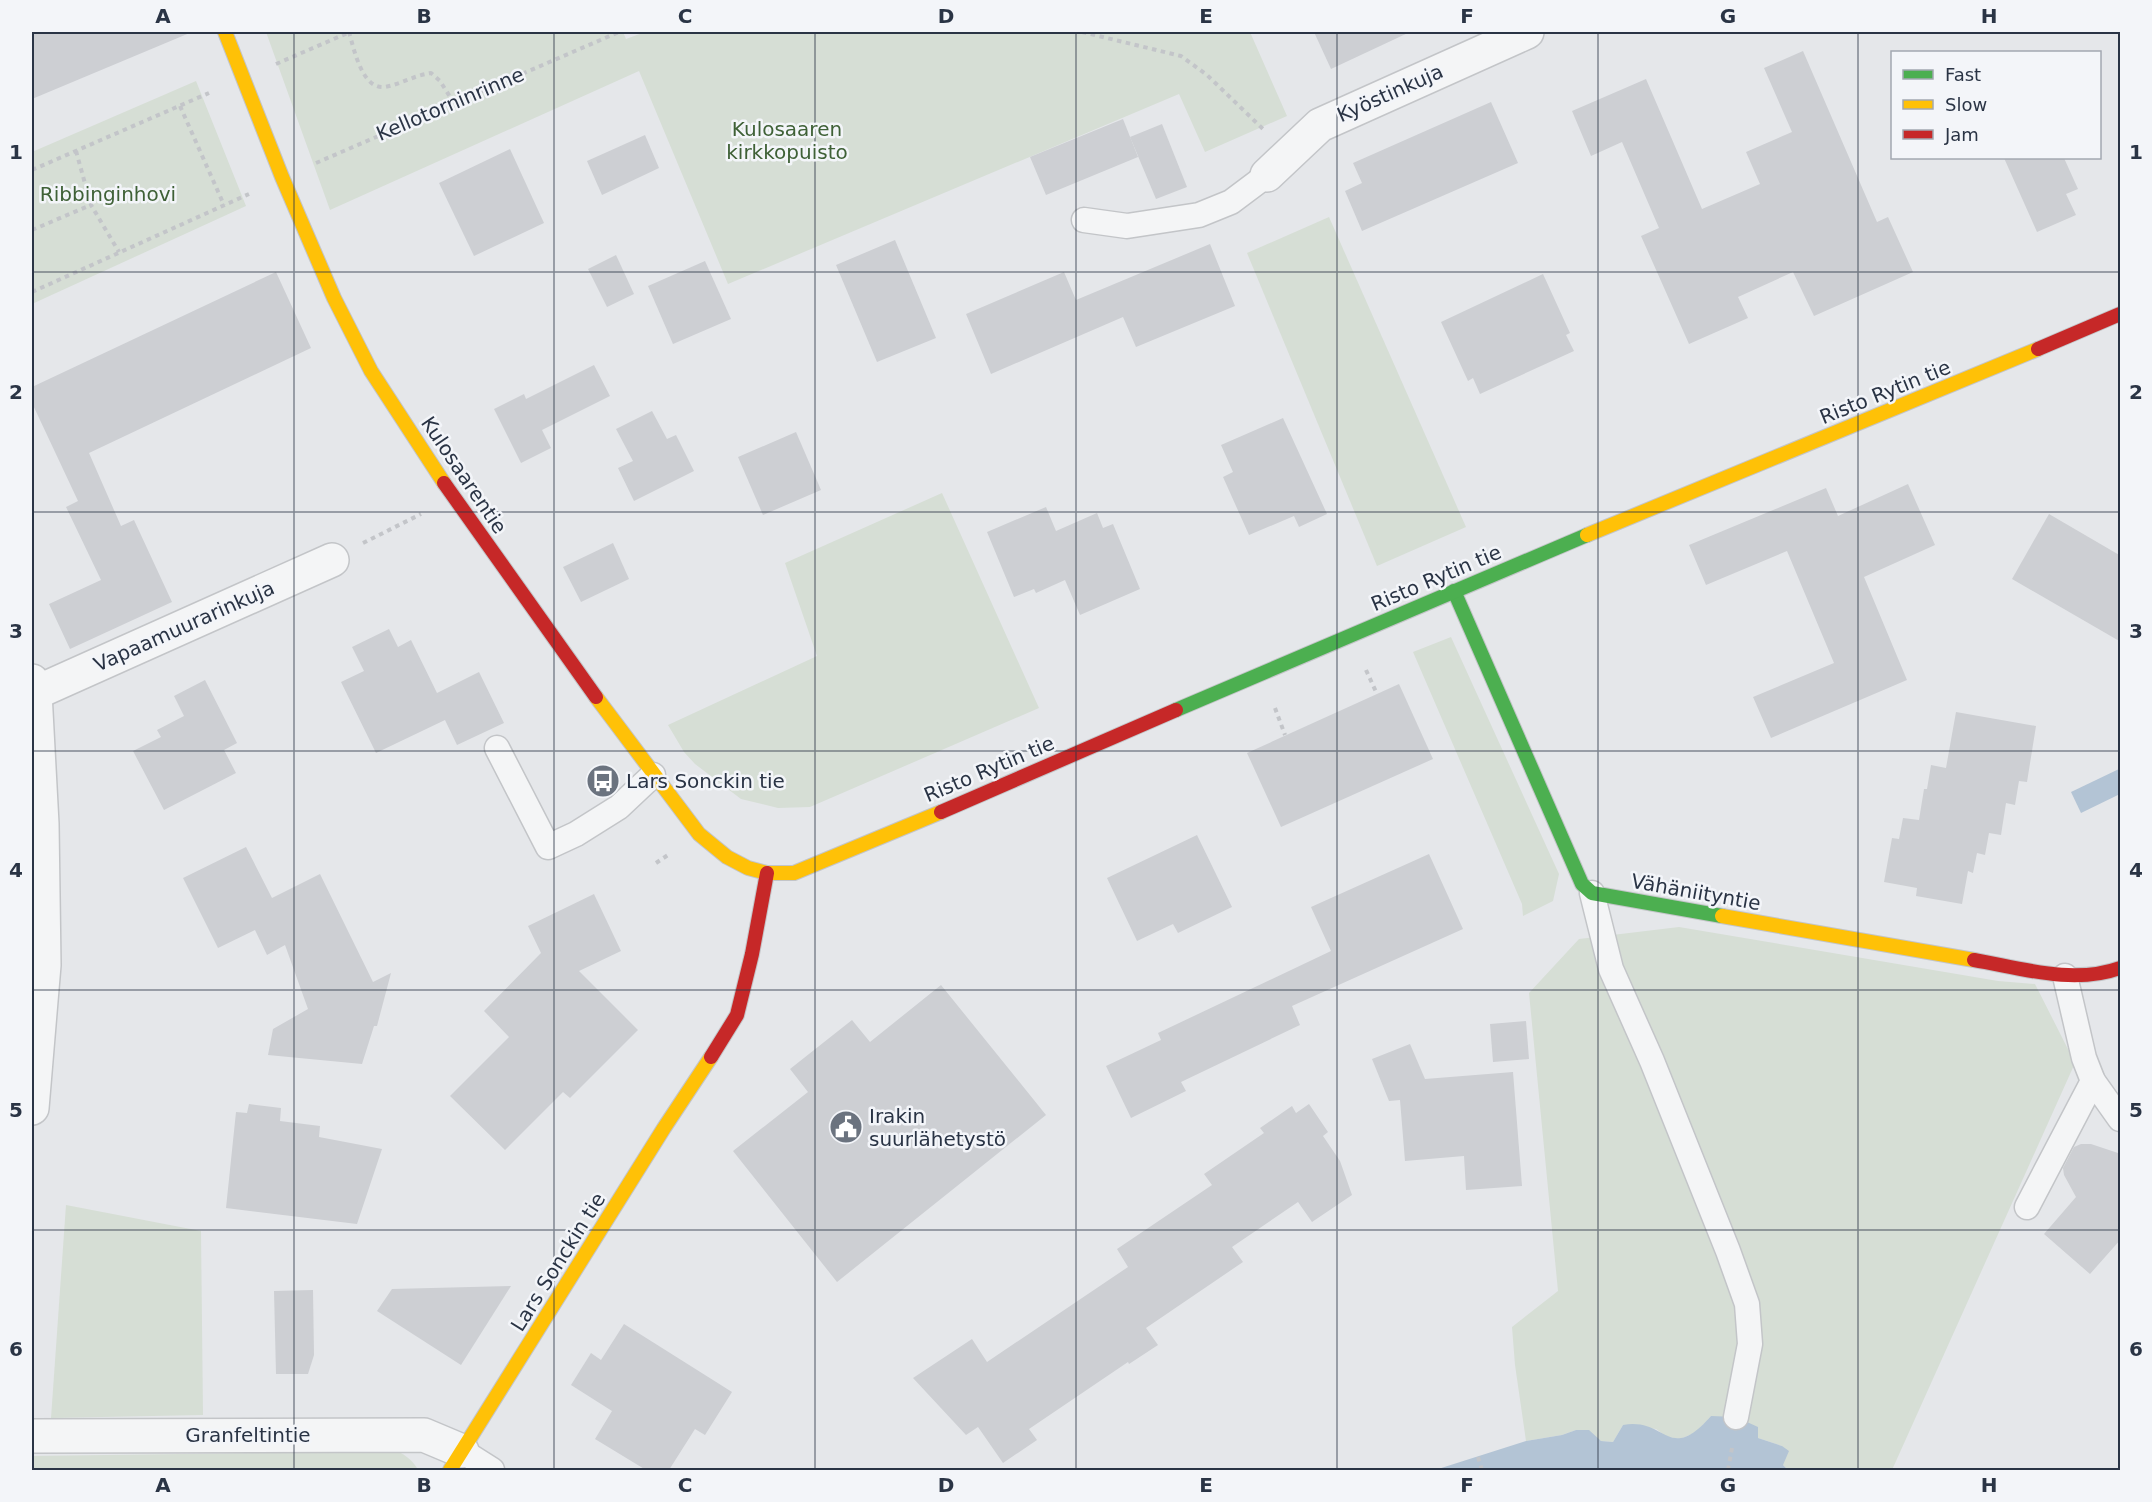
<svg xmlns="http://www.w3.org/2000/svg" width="2152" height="1502" font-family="'DejaVu Sans',sans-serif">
<rect width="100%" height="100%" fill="#e5e7ea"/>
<g fill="#d6ded5">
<path d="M 266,32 L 623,32 L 626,39 L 645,32 L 1250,32 L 1287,116 L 1205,152 L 1179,94 L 728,284 L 639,71 L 330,210 Z"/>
<path d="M 196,81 L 246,206 L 32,304 L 32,152 Z"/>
<path d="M 1329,217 L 1466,527 L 1377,566 L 1247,253 Z"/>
<path d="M 942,493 L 1039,708 L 810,807 L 778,808 L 741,799 L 695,764 L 684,752 L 668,725 L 817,656 L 785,563 Z"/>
<path d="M 1451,637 L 1559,874 L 1553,901 L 1523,916 L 1522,904 L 1413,652 Z"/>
<path d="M 1679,927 L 1998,981 L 2035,984 L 2075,1063 L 1892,1470 L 1788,1470 L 1783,1465 L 1782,1446 L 1758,1438 L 1711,1416 L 1697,1432 L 1680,1439 L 1667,1437 L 1656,1429 L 1623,1425 L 1613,1442 L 1601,1441 L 1576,1430 L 1562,1435 L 1526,1441 L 1515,1365 L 1512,1327 L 1558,1291 L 1529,993 L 1579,939 Z"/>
<path d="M 66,1205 L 201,1231 L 203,1415 L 51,1418 Z"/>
<path d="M 397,1451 C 406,1455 414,1462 418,1470 L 32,1470 L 32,1456 Z"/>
</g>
<g fill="#b3c4d5">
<path d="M 2119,769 L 2120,794 L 2081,813 L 2071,792 Z"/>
<path d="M 1711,1416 L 1736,1417 L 1758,1427 L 1758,1438 L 1782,1446 L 1789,1451 L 1783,1465 L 1788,1470 L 1435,1470 L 1526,1441 L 1562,1435 L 1576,1430 L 1589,1430 L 1601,1441 L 1613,1442 L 1623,1425 C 1667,1417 1668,1465 1711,1416 Z"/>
</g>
<g fill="#cdcfd3">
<path d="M 32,32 L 192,32 L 32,99 Z"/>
<path d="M 1314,32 L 1410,32 L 1331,69 Z"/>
<path d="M 1803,51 L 1877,222 L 1888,217 L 1913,272 L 1814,316 L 1793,272 L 1738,297 L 1748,318 L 1689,344 L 1641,236 L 1659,228 L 1622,142 L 1591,156 L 1572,111 L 1646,79 L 1702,209 L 1760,184 L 1746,152 L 1792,132 L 1764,68 Z"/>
<path d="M 1491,102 L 1518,163 L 1362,231 L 1345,191 L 1362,183 L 1353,163 Z"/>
<path d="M 1123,119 L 1138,157 L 1046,195 L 1030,157 Z"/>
<path d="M 1162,124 L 1187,187 L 1156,199 L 1130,137 Z"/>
<path d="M 645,135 L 659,168 L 602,195 L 587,161 Z"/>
<path d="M 510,149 L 544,223 L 474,256 L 439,183 Z"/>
<path d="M 2004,158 L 2064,158 L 2078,189 L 2066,194 L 2076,215 L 2037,232 Z"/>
<path d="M 895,240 L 936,338 L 877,362 L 836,265 Z"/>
<path d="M 1210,244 L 1235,306 L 1136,347 L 1123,317 L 991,374 L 966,314 L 1064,272 L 1076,300 Z"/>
<path d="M 616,255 L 634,294 L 607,307 L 588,269 Z"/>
<path d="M 705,261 L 731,319 L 673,344 L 648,286 Z"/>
<path d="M 276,272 L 311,348 L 89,453 L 121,526 L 134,520 L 172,602 L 70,649 L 49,604 L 101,580 L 66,507 L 78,501 L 32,403 L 32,387 Z"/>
<path d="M 1543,274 L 1570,333 L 1566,335 L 1574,351 L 1480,394 L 1473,378 L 1468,381 L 1441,322 Z"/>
<path d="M 594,365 L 610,396 L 542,430 L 551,448 L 521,463 L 494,409 L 524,394 L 526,399 Z"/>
<path d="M 652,411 L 667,439 L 676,435 L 694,471 L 634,501 L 618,468 L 633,461 L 616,429 Z"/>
<path d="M 1283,418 L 1327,514 L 1299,527 L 1294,516 L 1249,535 L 1223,477 L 1233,472 L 1221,445 Z"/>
<path d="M 796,432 L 821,490 L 763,515 L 738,457 Z"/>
<path d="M 1908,484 L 1935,545 L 1864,577 L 1907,680 L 1771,738 L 1753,697 L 1834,663 L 1787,551 L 1706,585 L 1689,545 L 1826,488 L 1838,516 Z"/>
<path d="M 1046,507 L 1056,531 L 1097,513 L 1103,528 L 1113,524 L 1140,589 L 1080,615 L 1065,580 L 1036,593 L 1034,589 L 1014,597 L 987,532 Z"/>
<path d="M 2049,514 L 2121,556 L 2121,642 L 2012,579 Z"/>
<path d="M 613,543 L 629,579 L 581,602 L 563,567 Z"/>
<path d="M 389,629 L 398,647 L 411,640 L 437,693 L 479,672 L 504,723 L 457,745 L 445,720 L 376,753 L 341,682 L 364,671 L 352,647 Z"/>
<path d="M 205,680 L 237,743 L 224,750 L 236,773 L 164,810 L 133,751 L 161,737 L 157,730 L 184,716 L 174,696 Z"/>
<path d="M 1399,684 L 1433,759 L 1281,827 L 1247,753 Z"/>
<path d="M 1956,712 L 2036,726 L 2027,782 L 2019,781 L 2015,805 L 2006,803 L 2001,835 L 1989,833 L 1985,855 L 1977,853 L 1973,873 L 1968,871 L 1962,904 L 1916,896 L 1917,888 L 1884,882 L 1892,838 L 1899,839 L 1903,818 L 1919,820 L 1924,789 L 1927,789 L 1931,765 L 1946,768 Z"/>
<path d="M 1197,835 L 1232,907 L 1178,933 L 1173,924 L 1137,941 L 1107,878 Z"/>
<path d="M 246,847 L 272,898 L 320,874 L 373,982 L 391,973 L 377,1026 L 374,1026 L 362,1064 L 268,1055 L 273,1029 L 308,1009 L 285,945 L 267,955 L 255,930 L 218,948 L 183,878 Z"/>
<path d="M 1429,854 L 1463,929 L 1292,1006 L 1300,1025 L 1181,1082 L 1186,1091 L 1131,1118 L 1106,1066 L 1161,1040 L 1158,1033 L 1331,951 L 1311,907 Z"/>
<path d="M 594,894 L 621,951 L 579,971 L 638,1030 L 570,1098 L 563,1092 L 505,1150 L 450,1096 L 509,1037 L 484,1011 L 541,953 L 528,926 Z"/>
<path d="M 941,985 L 1046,1115 L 837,1282 L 733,1151 L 808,1092 L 790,1069 L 852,1020 L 870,1042 Z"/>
<path d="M 1526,1021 L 1529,1059 L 1493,1062 L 1490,1024 Z"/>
<path d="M 1410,1044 L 1425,1079 L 1513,1072 L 1522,1186 L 1466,1190 L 1464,1156 L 1405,1161 L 1400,1100 L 1389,1101 L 1372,1059 Z"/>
<path d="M 249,1104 L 281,1108 L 280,1121 L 320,1126 L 319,1137 L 382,1149 L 357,1224 L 226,1208 L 236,1112 L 247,1113 Z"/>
<path d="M 1309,1104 L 1328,1132 L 1323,1136 L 1340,1161 L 1352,1195 L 1312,1222 L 1298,1202 L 1232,1247 L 1243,1262 L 1146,1328 L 1158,1345 L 1129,1364 L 1128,1362 L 1029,1429 L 1037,1440 L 1003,1463 L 978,1427 L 966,1435 L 913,1378 L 972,1339 L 987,1362 L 1128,1267 L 1117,1249 L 1212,1185 L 1204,1174 L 1264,1133 L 1260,1128 L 1292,1106 L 1296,1113 Z"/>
<path d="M 2081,1144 L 2091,1144 L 2121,1154 L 2121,1239 L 2090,1274 L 2044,1234 L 2076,1197 L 2064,1175 L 2063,1168 L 2074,1147 Z"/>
<path d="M 511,1286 L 461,1365 L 377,1311 L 392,1289 Z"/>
<path d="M 313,1290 L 314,1355 L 308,1374 L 276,1374 L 274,1291 Z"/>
<path d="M 624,1324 L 732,1392 L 705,1435 L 695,1429 L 669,1470 L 646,1470 L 595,1439 L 612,1411 L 571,1385 L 591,1353 L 601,1360 Z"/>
</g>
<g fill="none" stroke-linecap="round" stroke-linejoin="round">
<g stroke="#c3c5c8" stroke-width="27">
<g id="lane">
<path d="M 1084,220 L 1127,226 L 1199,215 L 1231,202 L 1267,175"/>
<path d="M 497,748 L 548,847 L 576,834 L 619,807 L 653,775"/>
<path d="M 1592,893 L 1611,969 L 1652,1061 L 1728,1251 L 1747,1304 L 1750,1344 L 1736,1417"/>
<path d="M 2065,976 L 2084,1058 L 2093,1081 L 2120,1119"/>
<path d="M 2027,1207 L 2093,1081"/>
<path d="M 462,1451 L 492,1470"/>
</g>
</g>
<g stroke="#c3c5c8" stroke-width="36">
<g id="street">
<path d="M 1267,175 L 1320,125 L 1527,32"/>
<path d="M 32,681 L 35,693 L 42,824 L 44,965 L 32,1108"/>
<path d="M 35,693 L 332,560"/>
<path d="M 32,1436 L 424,1435 L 462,1451"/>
</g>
</g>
<g stroke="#c3c5c8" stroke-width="16">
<g id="fast">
<path d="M 1454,591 L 1582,884 L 1592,893 L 1722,916"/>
<path d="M 1176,710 L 1587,535"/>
</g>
</g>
<g stroke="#c3c5c8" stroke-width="16">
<g id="slow">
<path d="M 225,32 L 282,177 L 334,298 L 371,371 L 444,483"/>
<path d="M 1587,535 L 2038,349"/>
<path d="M 596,697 L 699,834 L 727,857 L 748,868 L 767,873 L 794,873 L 941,812"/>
<path d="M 1722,916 L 1974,960"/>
<path d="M 450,1470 L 664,1128 L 711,1057"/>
</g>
</g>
<g stroke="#c3c5c8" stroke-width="16">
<g id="jam">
<path d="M 2038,349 L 2120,314"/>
<path d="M 444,483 L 596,697"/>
<path d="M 941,812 L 1176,710"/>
<path d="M 1974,960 C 2021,968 2073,985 2120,968"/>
<path d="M 711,1057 L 737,1015 L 752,954 L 767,873"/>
</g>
</g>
<g stroke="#c3c5c9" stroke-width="4" stroke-dasharray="4.5 4.5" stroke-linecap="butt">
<path d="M 349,32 C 354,49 362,90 385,87 C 401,84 415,75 431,73 L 440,81 L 454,103"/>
<path d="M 1082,32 L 1181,56 L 1207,75 L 1263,129"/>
<path d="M 276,64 L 350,32"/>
<path d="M 180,106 L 224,205"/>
<path d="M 76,151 L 91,205 L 119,252"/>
<path d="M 316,163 L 619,32"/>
<path d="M 32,170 L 209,93"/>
<path d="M 32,230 L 91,205"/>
<path d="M 32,292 L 249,194"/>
<path d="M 363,543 L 421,514"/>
<path d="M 1366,670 L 1377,694"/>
<path d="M 1275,708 L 1285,735"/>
<path d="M 656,863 L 668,855"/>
<path d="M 1478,1457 L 1482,1470"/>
<path d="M 1728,1470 L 1732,1448"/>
</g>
<use href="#lane" stroke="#f4f5f6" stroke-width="24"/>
<use href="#street" stroke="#f4f5f6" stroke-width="33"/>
<use href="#fast" stroke="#4caf50" stroke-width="14"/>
<use href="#slow" stroke="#ffc107" stroke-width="14"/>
<use href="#jam" stroke="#c62828" stroke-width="14"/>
</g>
<path fill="none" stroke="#2a3445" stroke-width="1.5" stroke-opacity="0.55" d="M 294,32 L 294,1470M 554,32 L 554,1470M 815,32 L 815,1470M 1076,32 L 1076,1470M 1337,32 L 1337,1470M 1598,32 L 1598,1470M 1858,32 L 1858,1470M 32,272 L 2120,272M 32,512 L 2120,512M 32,751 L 2120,751M 32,990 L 2120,990M 32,1230 L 2120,1230"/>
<defs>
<g id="bus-disc" transform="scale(1.725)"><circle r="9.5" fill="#6b737f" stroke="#f3f5f9"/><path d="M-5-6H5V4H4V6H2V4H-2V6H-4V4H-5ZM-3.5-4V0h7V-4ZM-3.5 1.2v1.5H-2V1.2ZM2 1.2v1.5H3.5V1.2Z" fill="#fff"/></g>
<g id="civic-disc" transform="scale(1.725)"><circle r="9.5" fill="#6b737f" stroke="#f3f5f9"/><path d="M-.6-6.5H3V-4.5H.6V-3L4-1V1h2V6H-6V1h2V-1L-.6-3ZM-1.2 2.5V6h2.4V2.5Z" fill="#fff"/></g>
</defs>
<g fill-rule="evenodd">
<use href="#bus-disc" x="603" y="781"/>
<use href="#civic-disc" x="846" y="1127"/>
</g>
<g text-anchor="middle" stroke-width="5" stroke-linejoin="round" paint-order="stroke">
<g font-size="20" fill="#2a3445" stroke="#f3f5f9">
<text transform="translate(1390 93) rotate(-24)" y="7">Kyöstinkuja</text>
<text transform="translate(450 104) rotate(-23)" y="7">Kellotorninrinne</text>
<text transform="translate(1885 392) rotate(-22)" y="7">Risto Rytin tie</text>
<text transform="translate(464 475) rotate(56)" y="7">Kulosaarentie</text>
<text transform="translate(1436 578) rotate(-23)" y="7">Risto Rytin tie</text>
<text transform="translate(184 626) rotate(-24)" y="7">Vapaamuurarinkuja</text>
<text transform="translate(989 769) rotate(-23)" y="7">Risto Rytin tie</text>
<text transform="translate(1696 892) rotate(10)" y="7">Vähäniityntie</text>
<text transform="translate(558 1262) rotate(-58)" y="7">Lars Sonckin tie</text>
<text x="248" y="1442">Granfeltintie</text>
</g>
<g font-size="20" fill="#3f6137" stroke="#f3f5f9">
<text x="787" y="136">Kulosaaren<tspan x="787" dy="23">kirkkopuisto</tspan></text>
<text x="108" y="201">Ribbinginhovi</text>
</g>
<g font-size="20" fill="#2a3445" stroke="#f3f5f9" text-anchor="start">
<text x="626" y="788">Lars Sonckin tie</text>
<text x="869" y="1123">Irakin<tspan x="869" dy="23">suurlähetystö</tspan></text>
</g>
</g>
<rect width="2152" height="1502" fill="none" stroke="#f3f5f9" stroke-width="66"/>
<rect x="1891" y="51" width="210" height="108" fill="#f3f5f9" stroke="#a3a8b1" stroke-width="1.5"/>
<rect x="1903" y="70" width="30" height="9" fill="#4caf50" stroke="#a3a8b1" stroke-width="1.5"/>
<text x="1945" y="81" font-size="18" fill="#2a3445">Fast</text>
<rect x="1903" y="100" width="30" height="9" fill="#ffc107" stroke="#a3a8b1" stroke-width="1.5"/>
<text x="1945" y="111" font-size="18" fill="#2a3445">Slow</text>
<rect x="1903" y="130" width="30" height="9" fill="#c62828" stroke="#a3a8b1" stroke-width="1.5"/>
<text x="1945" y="141" font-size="18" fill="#2a3445">Jam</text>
<rect x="33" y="33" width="2086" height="1436" fill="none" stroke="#2a3445" stroke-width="2"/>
<g font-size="20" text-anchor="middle" font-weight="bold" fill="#2a3445">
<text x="163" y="23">A</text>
<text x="424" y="23">B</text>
<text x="685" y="23">C</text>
<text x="946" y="23">D</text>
<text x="1206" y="23">E</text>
<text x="1467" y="23">F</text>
<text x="1728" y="23">G</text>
<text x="1989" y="23">H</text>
<text x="16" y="159">1</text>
<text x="2136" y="159">1</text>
<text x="16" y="399">2</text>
<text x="2136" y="399">2</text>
<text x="16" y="638">3</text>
<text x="2136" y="638">3</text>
<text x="16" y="877">4</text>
<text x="2136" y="877">4</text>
<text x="16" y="1117">5</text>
<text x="2136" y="1117">5</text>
<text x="16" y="1356">6</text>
<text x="2136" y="1356">6</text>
<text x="163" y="1492">A</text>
<text x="424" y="1492">B</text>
<text x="685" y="1492">C</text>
<text x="946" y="1492">D</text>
<text x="1206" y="1492">E</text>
<text x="1467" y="1492">F</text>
<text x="1728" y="1492">G</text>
<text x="1989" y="1492">H</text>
</g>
</svg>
